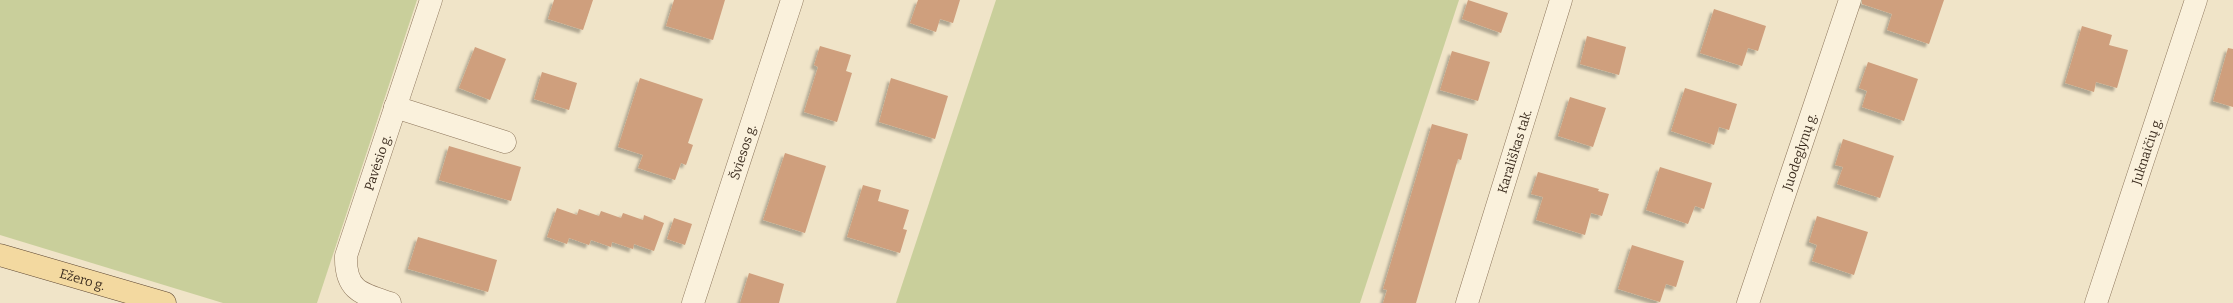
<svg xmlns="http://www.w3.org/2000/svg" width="2233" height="303" font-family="Bitter,serif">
<defs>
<filter id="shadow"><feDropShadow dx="-3.5" dy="3.5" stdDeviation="1" flood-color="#0004"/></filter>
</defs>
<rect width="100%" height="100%" fill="#f0e4c8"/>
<g fill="#c9cf9b">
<path d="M 0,0 L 417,0 L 317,303 L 223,303 L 0,235 Z"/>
<path d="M 996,0 L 1459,0 L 1360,303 L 896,303 Z"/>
</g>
<g fill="#cf9f7d" filter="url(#shadow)">
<path d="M 554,0 L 593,0 L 583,30 L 548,19 Z"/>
<path d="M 674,0 L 725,0 L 713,40 L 666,26 Z"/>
<path d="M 918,0 L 960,0 L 953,23 L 940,19 L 936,32 L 910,23 Z"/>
<path d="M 1468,0 L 1508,13 L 1501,33 L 1462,19 Z"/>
<path d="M 1862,0 L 1944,0 L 1929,44 L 1887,30 L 1892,14 L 1862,4 Z"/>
<path d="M 1714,9 L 1766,26 L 1758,51 L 1748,48 L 1742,66 L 1700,53 Z"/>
<path d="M 2082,26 L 2112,35 L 2109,45 L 2128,50 L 2117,88 L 2096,82 L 2094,92 L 2065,83 Z"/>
<path d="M 1587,36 L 1626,47 L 1619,75 L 1580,64 Z"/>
<path d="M 820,46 L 851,55 L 846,71 L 852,73 L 837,122 L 804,112 L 818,67 L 814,65 Z"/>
<path d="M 475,47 L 506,59 L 490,100 L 459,88 Z"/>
<path d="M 2228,48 L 2233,49 L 2233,107 L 2213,101 Z"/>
<path d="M 1452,51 L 1490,62 L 1478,101 L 1440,90 Z"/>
<path d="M 1868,62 L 1918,79 L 1904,121 L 1862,107 L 1867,91 L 1859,88 Z"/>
<path d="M 542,72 L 577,83 L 569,110 L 534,99 Z"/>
<path d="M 640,78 L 703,99 L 688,143 L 693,145 L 686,165 L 681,163 L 675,180 L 638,168 L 643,155 L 618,147 Z"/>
<path d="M 891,78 L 948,96 L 935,139 L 879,122 Z"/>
<path d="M 1685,88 L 1737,104 L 1729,130 L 1719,127 L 1714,145 L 1671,131 Z"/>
<path d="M 1570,97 L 1606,108 L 1593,147 L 1558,136 Z"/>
<path d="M 1432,124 L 1468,134 L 1461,160 L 1458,159 L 1416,303 L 1383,303 L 1387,290 L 1383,289 Z"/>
<path d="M 1843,139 L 1894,156 L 1880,198 L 1837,184 L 1843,167 L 1835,165 Z"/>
<path d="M 449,146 L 521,167 L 511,201 L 439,180 Z"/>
<path d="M 785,153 L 826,166 L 805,233 L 763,220 Z"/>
<path d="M 1660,167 L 1712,183 L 1704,209 L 1695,206 L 1688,224 L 1646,210 Z"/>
<path d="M 1538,172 L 1599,189 L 1598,191 L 1609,194 L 1602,216 L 1591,213 L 1585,235 L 1536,220 L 1543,197 L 1531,194 Z"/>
<path d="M 863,185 L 881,190 L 878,201 L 909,210 L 903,229 L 907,230 L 900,253 L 847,237 Z"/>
<path d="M 557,208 L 577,215 L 579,209 L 599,216 L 601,211 L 621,218 L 623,213 L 643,220 L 644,215 L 664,223 L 654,251 L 634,244 L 633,249 L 612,242 L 611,247 L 591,240 L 589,245 L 569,238 L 567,244 L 547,237 Z"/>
<path d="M 1817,216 L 1868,232 L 1854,275 L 1812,261 L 1817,245 L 1809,242 Z"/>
<path d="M 674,218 L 692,224 L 685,245 L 667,239 Z"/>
<path d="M 418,237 L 497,260 L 488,292 L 408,269 Z"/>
<path d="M 1632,245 L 1684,261 L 1676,287 L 1666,284 L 1660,302 L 1618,289 Z"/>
<path d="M 749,273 L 784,284 L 779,303 L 740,303 Z"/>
</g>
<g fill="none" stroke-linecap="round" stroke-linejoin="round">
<g stroke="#8d765c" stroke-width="23">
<g id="minor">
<path d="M 395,107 L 505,142"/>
<path id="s1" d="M 390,303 C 362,294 345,291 346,256 L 431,0"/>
<path id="s2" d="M 693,303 L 792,0"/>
<path id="s3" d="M 1467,303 L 1561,0"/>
<path id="s4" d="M 1748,303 L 1850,0"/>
<path id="s5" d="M 2096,303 L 2196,0"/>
</g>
</g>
<g stroke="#5b4430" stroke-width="23">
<g id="major">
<path id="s6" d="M 0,255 L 165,303"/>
</g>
</g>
<use href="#minor" stroke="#faf1dc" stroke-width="22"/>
<use href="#major" stroke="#f3d9a0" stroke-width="22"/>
</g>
<g text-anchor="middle" stroke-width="3" stroke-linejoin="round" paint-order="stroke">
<g font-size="13" fill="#3d2e20" stroke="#f7eed8">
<text dy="5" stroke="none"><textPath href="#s2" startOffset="159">Šviesos g.</textPath></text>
<text dy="5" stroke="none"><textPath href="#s3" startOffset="159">Karališkas tak.</textPath></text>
<text dy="5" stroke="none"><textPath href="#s4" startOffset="160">Juodeglynų g.</textPath></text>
<text dy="5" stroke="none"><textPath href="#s5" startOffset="160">Juknaičių g.</textPath></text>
<text dy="5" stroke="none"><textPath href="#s1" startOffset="171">Pavėsio g.</textPath></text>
<text dy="5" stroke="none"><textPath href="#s6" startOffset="86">Ežero g.</textPath></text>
</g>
</g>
</svg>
